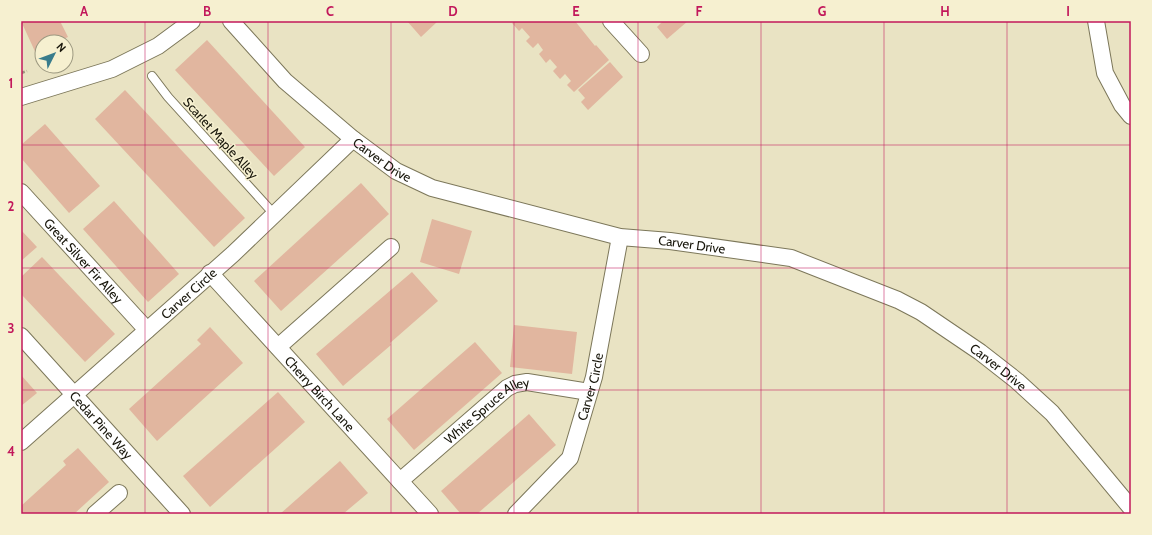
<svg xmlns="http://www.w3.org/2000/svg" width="1152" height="535" font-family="Cabin,sans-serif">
<rect width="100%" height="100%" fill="#e9e3c3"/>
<g fill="#e1b69f">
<path d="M 21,21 L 60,21 L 68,37 L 57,42 L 42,42 L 42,57 L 38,58 Z"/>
<path d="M 407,21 L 438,21 L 421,37 Z"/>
<path d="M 514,21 L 575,21 L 595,46 L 596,45 L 609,60 L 574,92 L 567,85 L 571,81 L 565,74 L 560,79 L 553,71 L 557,67 L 550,59 L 546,63 L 539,54 L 543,50 L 538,43 L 533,48 L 526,41 L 530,37 L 522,28 L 519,31 L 512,23 Z"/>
<path d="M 663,21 L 688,21 L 667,39 L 657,27 Z"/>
<path d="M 207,40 L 305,147 L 274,176 L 175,70 Z"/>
<path d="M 610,62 L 623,77 L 588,110 L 581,102 L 585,98 L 578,90 Z"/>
<path d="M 125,90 L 245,218 L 214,247 L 95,119 Z"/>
<path d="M 45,124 L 100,186 L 69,213 L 21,158 L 21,145 Z"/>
<path d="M 361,183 L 389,214 L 281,311 L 254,281 Z"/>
<path d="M 114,201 L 179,274 L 148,302 L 83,229 Z"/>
<path d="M 432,219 L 472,231 L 459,274 L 420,262 Z"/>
<path d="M 21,230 L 37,247 L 21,261 Z"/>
<path d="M 42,257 L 115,334 L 85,362 L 21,294 L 21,277 Z"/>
<path d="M 412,272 L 438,301 L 390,343 L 391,345 L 343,386 L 316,354 Z"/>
<path d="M 514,325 L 577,332 L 572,374 L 510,367 Z"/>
<path d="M 210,327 L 243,363 L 157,441 L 129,409 L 201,344 L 197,340 Z"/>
<path d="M 475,342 L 502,373 L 414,450 L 387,419 Z"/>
<path d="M 21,375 L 37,393 L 21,406 Z"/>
<path d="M 278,392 L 305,422 L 210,507 L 183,476 Z"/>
<path d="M 529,414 L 556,445 L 477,514 L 461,514 L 441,491 Z"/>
<path d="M 78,448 L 109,482 L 74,514 L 21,514 L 21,506 L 66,465 L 63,461 Z"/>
<path d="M 340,461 L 368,493 L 343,514 L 280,514 Z"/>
</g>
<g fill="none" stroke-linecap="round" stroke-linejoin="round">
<g stroke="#7c775a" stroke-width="10">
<path id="lane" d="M 152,76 L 168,97 L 274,214"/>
</g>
<g stroke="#7c775a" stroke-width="18">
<g id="street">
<path id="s1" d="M 231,21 L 285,81 L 353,139 L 396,171 L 432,188 L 620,237 L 670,241 L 791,258 L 898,300 L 921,312 L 980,352 L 1017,381 L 1052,413 L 1131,508"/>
<path d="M 611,21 L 641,54"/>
<path d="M 1096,21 L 1105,73 L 1122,105 L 1131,116"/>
<path d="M 21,97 L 112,69 L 158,46 L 192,21"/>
<path id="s2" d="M 21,192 L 147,330"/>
<path id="s3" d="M 210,273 L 430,514"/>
<path id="s4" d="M 21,336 L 182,514"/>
<path d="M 278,347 L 391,247"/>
<path id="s5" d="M 21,442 L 233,254 L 353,139"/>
<path id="s6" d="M 400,481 L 507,388 L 515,384 L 527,382 L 589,392"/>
<path d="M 95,514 L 119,493"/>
<path id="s7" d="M 516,514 L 570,458 L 594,377 L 620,237"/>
</g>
</g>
<path stroke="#9b967e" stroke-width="2.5" stroke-dasharray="4 2" stroke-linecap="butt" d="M 21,73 L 27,71"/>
<use href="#lane" stroke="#fff" stroke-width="8"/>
<use href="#street" stroke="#fff" stroke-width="16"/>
</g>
<path fill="none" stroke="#c2185b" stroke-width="1" stroke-opacity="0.55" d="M 145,21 L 145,514M 268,21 L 268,514M 391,21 L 391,514M 514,21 L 514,514M 638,21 L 638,514M 761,21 L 761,514M 884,21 L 884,514M 1007,21 L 1007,514M 21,145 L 1131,145M 21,268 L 1131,268M 21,390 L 1131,390"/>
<g text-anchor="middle" stroke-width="3" stroke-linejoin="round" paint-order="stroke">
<g font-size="13" fill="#18160b" stroke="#f6f0d0">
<text transform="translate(221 138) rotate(48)" y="5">Scarlet Maple Alley</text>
<text dy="5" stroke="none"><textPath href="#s1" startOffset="206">Carver Drive</textPath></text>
<text dy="5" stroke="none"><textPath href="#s1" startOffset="530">Carver Drive</textPath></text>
<text dy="5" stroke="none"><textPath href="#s2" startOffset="93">Great Silver Fir Alley</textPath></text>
<text dy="5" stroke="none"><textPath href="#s5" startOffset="224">Carver Circle</textPath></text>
<text dy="5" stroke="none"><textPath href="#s1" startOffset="866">Carver Drive</textPath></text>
<text dy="5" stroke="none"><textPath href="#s7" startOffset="152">Carver Circle</textPath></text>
<text dy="5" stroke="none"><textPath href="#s3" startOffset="163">Cherry Birch Lane</textPath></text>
<text dy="5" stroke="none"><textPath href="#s6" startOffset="113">White Spruce Alley</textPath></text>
<text dy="5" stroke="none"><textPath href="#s4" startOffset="120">Cedar Pine Way</textPath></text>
</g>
</g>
<rect width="1152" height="535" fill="none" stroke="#f6f0d0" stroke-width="44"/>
<g transform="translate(54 54) rotate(48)"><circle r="19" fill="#f6f0d0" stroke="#9d9981"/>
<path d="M0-3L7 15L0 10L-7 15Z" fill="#397c8c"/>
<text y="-6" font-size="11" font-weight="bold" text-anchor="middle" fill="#18160b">N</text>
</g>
<rect x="22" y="22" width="1108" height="491" fill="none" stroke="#c2185b" stroke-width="1.5"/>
<g font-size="13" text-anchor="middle" font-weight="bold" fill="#c2185b">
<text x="84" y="16">A</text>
<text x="207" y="16">B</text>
<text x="330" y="16">C</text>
<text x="453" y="16">D</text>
<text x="576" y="16">E</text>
<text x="699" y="16">F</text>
<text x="822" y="16">G</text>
<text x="945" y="16">H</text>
<text x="1068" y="16">I</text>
<text x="11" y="88">1</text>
<text x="11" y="211">2</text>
<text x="11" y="333">3</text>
<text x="11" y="456">4</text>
</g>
</svg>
